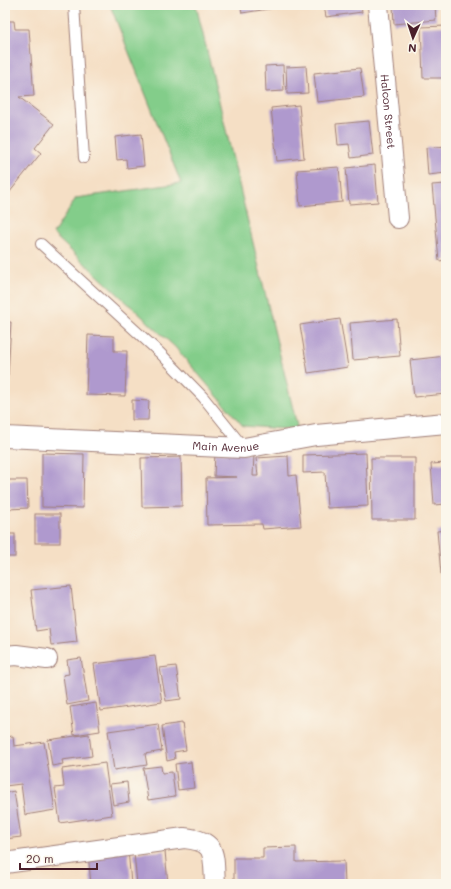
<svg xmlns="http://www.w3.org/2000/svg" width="451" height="889" font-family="Mali,sans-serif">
<rect width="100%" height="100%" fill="#fbf7ec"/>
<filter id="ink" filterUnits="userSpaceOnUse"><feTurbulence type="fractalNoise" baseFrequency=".025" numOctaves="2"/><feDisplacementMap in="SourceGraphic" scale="8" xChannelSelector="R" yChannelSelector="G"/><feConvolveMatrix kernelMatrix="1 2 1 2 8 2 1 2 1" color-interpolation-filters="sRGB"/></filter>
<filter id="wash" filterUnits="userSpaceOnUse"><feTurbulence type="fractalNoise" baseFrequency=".012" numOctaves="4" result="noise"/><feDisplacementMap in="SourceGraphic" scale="16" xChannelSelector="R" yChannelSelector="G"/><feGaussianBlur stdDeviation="0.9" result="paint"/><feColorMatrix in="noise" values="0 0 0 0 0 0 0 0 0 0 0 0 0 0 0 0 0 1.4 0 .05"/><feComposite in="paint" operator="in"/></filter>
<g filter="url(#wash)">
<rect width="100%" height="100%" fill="#f5dfc5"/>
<path fill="#83cd8a" stroke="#66765a" d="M 110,5 L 196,5 L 298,430 L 243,426 L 175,347 L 53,234 L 76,198 L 181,183 Z"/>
<g id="blocks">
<g fill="#af99ce">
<path d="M 240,5 L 288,5 L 288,6 L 242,13 Z"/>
<path d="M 324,5 L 361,5 L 362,12 L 326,17 Z"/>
<path d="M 393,5 L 435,5 L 436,20 L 394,24 Z"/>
<path d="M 5,21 L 14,21 L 15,29 L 29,29 L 34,96 L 19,97 L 54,124 L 35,148 L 41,153 L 9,193 L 5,190 Z"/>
<path d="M 446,26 L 446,78 L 423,78 L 421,27 Z"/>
<path d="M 283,65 L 284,91 L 266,92 L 265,66 Z"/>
<path d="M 306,66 L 308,93 L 287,94 L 286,67 Z"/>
<path d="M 360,68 L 364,97 L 317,102 L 314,73 Z"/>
<path d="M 299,105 L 304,158 L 277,161 L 271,108 Z"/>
<path d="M 369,121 L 373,155 L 351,158 L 349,144 L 338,145 L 336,124 Z"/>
<path d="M 141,134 L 144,166 L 127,168 L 126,159 L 117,160 L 115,137 Z"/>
<path d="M 446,146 L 446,173 L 428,175 L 426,148 Z"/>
<path d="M 375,165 L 378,202 L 349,204 L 346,168 Z"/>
<path d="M 339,167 L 342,202 L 300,206 L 297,170 Z"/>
<path d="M 446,184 L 446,260 L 439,261 L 432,185 Z"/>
<path d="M 340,319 L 348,367 L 308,373 L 300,325 Z"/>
<path d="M 397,319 L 400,356 L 353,360 L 350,323 Z"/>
<path d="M 5,322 L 11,322 L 8,376 L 5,376 Z"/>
<path d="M 88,335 L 114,336 L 114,351 L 127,351 L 125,396 L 86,395 Z"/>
<path d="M 446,356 L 446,394 L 414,397 L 410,360 Z"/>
<path d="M 132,400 L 149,401 L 148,420 L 132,420 Z"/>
<path d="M 215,452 L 254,454 L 253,476 L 258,476 L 256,458 L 288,456 L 289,476 L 296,475 L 301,526 L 263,529 L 262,524 L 207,525 L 206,478 L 237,477 L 214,476 Z"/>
<path d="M 42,453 L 84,454 L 83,508 L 42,507 Z"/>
<path d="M 366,453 L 368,506 L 327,508 L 325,472 L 303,473 L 303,455 Z"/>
<path d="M 181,457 L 182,506 L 142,507 L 141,458 Z"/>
<path d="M 371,458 L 415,458 L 415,520 L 372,520 Z"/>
<path d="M 446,463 L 446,504 L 434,505 L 431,464 Z"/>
<path d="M 8,480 L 27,480 L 28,508 L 9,509 Z"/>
<rect x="35" y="514" width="25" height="29"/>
<path d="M 446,530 L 446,573 L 441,574 L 437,531 Z"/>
<rect x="5" y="534" width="10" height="23"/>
<path d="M 71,586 L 77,642 L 51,645 L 49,629 L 36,631 L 31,590 Z"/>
<path d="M 155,656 L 162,702 L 101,711 L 94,664 Z"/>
<path d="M 81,658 L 88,701 L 67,705 L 63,675 L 69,674 L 67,660 Z"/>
<path d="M 176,666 L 181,699 L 166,701 L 160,668 Z"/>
<path d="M 96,703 L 100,731 L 74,735 L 70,707 Z"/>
<path d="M 182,723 L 186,750 L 174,752 L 175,759 L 167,761 L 162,726 Z"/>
<path d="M 158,724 L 162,751 L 145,754 L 147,765 L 114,770 L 108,731 Z"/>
<path d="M 89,734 L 92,756 L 62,760 L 63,764 L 52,766 L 48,740 Z"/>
<path d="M 13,736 L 14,746 L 44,742 L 55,810 L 25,815 L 21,784 L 5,786 L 5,737 Z"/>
<path d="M 191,762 L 194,788 L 178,790 L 175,764 Z"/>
<path d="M 105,763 L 112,815 L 60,823 L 55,788 L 64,787 L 62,769 Z"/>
<path d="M 161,766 L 162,773 L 172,772 L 175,796 L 148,800 L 143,768 Z"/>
<path d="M 127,782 L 129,802 L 113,805 L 110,784 Z"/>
<path d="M 14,791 L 21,837 L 5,839 L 5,793 Z"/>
<path d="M 296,847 L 296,862 L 344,861 L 345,884 L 234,884 L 234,858 L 263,858 L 263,848 Z"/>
<path d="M 128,849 L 131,884 L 91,884 L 88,853 Z"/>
<path d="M 165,851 L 168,884 L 137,884 L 134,853 Z"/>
</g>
</g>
</g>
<g filter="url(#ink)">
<use href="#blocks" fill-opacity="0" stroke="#a07f78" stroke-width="1"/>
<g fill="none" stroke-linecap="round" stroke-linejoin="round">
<g stroke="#a07f78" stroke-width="12">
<g id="lane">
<path d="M 74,5 L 84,158"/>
<path d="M 41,244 L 160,353 L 203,397 L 244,448"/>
</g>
</g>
<g stroke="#a07f78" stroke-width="22">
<g id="street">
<path id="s1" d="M 378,5 L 398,218"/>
<path id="s2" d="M 5,437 L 244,448 L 316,435 L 446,423"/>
<path d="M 5,656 L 16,655 L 47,659"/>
<path d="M 5,863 L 184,838 C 218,841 213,855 215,884"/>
</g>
</g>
<use href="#lane" stroke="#fff" stroke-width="10"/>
<use href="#street" stroke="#fff" stroke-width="20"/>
</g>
</g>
<g text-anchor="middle" stroke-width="3" stroke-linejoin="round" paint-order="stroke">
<g font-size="11" fill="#4a1f2b" stroke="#fbf7ec">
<text dy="4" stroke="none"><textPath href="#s1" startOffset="107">Halcon Street</textPath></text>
<text dy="4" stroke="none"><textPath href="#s2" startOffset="221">Main Avenue</textPath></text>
</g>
</g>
<rect width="451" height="889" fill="none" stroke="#fbf7ec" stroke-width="20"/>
<g transform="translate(413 38) rotate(183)" stroke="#fbf7ec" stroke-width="3" paint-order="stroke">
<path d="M0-3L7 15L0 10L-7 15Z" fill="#4a1f2b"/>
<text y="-6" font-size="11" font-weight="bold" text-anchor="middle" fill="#4a1f2b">N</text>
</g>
<path d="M20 863v6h77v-6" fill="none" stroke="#4a1f2b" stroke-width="2"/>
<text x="26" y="863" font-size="12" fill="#4a1f2b" stroke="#fbf7ec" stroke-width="3" paint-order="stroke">20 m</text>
</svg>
